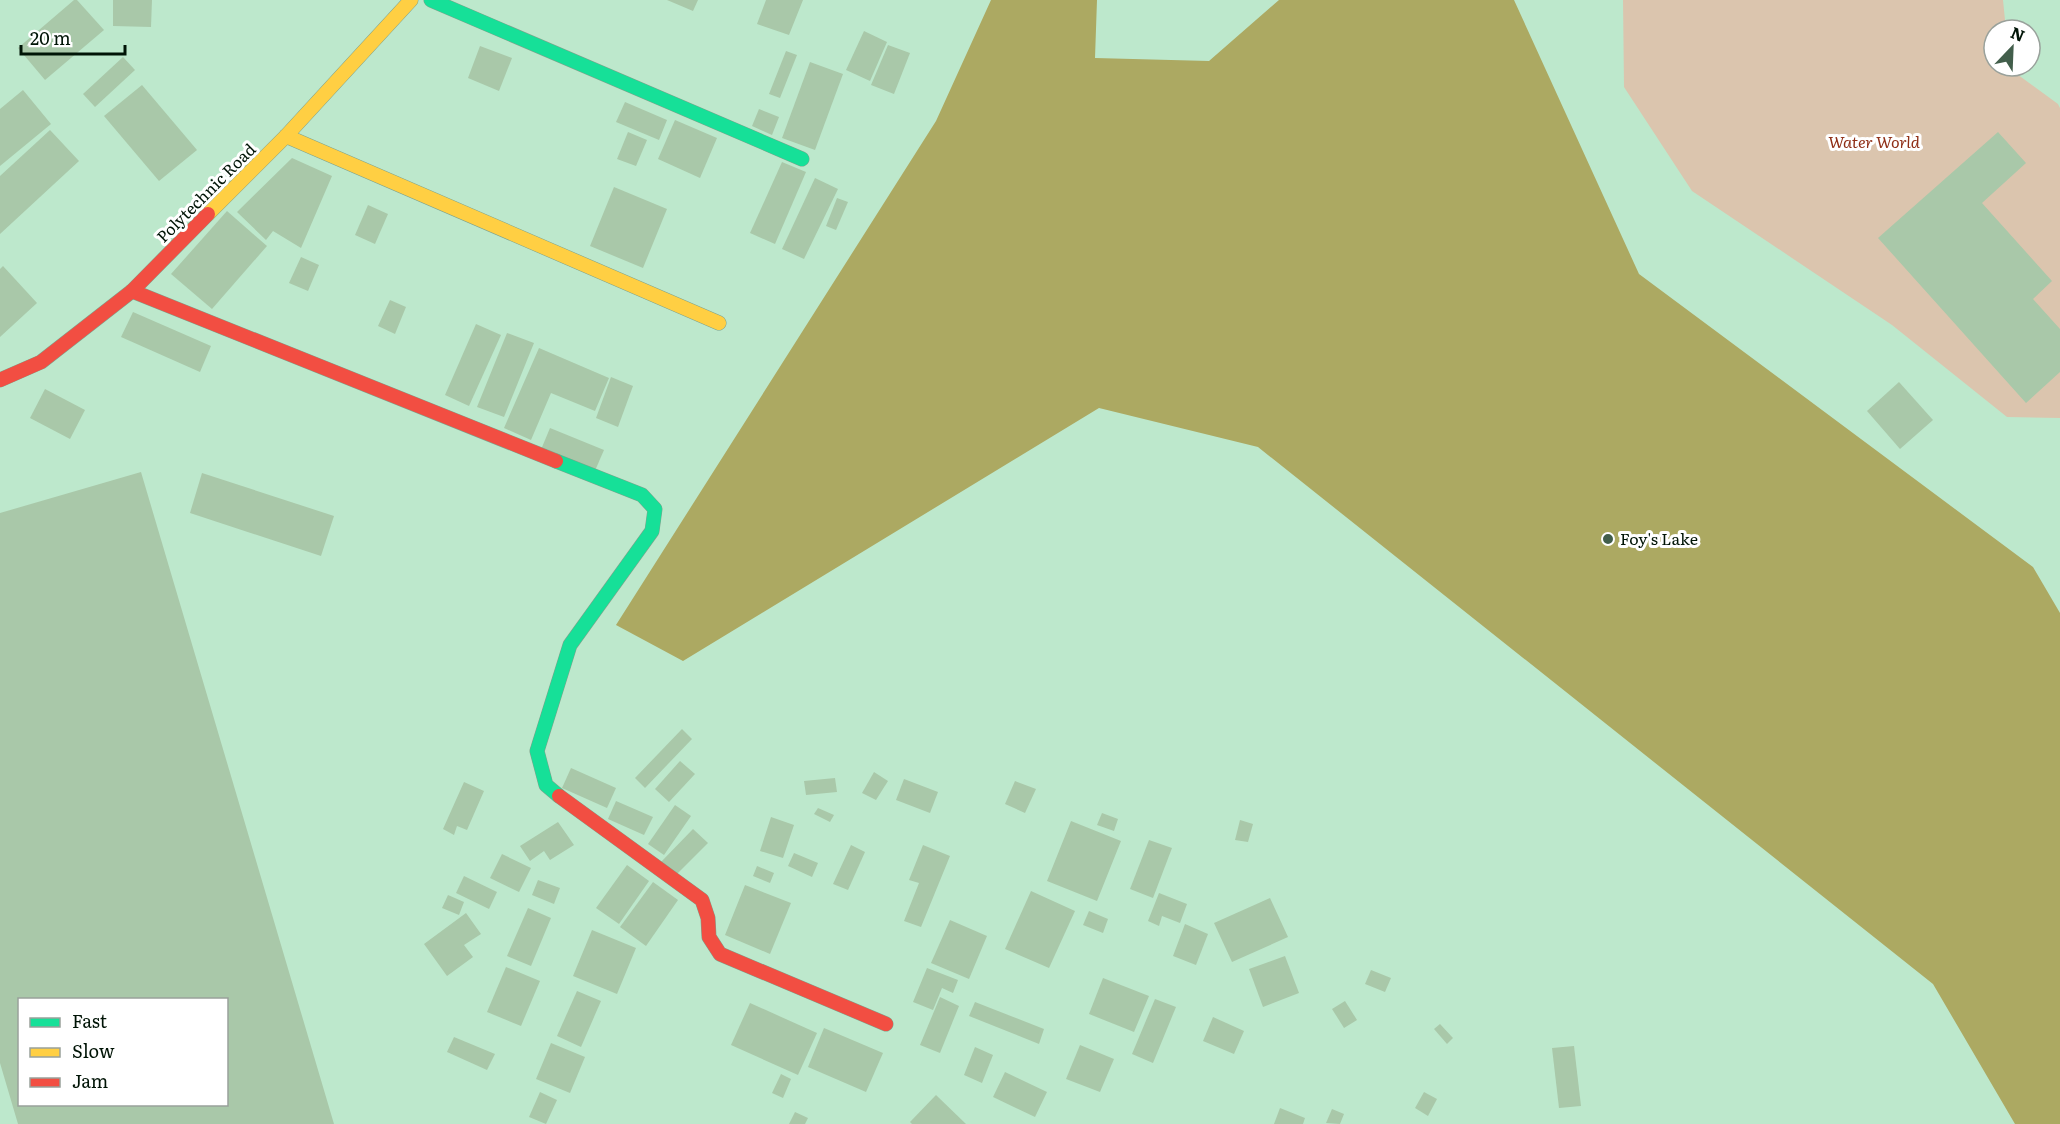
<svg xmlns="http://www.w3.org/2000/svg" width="2060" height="1124" font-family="Literata,serif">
<rect width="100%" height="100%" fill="#bde8cc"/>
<path fill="#dbc5ae" d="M 1623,0 L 2003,0 L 2006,30 L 1994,30 L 1994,66 L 2009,66 L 2010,69 L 2058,104 L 2060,108 L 2060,418 L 2007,417 L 1892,325 L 1692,191 L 1624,87 Z"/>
<path fill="#aca962" d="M 991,0 L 1097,0 L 1095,58 L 1209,61 L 1279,0 L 1514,0 L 1639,274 L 2033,567 L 2060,613 L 2060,1124 L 2015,1124 L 1933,984 L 1258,447 L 1099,408 L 683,661 L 616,625 L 936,121 Z"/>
<g fill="#a9c8a9" fill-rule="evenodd">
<path d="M 74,0 L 77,0 L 104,30 L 45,80 L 18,48 Z"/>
<path d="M 113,0 L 152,0 L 151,27 L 113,26 Z"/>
<path d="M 667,0 L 698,0 L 693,11 Z"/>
<path d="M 766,0 L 803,0 L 789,35 L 757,24 Z"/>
<path d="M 864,31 L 887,42 L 870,81 L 846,70 Z"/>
<path d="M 888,45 L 910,53 L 894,94 L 871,85 Z"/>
<path d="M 480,46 L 512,58 L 499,91 L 468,78 Z"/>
<path d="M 786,51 L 797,55 L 780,98 L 769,94 Z"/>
<path d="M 123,57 L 135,70 L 95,107 L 83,94 Z"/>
<path d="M 810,62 L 843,74 L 815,150 L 782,138 Z"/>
<path d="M 142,85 L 197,150 L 159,181 L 104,116 Z"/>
<path d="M 23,90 L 51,124 L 0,166 L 0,109 Z"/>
<path d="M 625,102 L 667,120 L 659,140 L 616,122 Z"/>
<path d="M 759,109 L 779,117 L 772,135 L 752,126 Z"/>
<path d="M 675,120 L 717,138 L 700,178 L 658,159 Z"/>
<path d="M 50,130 L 79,161 L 0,234 L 0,176 Z"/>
<path d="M 628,132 L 647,140 L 636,166 L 617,159 Z"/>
<path d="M 1998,132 L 2026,163 L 1982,203 L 2052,281 L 2033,299 L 2060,329 L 2060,372 L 2026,403 L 1878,238 Z"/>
<path d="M 292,158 L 332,176 L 301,248 L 273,231 L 266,240 L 237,212 Z"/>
<path d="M 782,162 L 806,172 L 775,244 L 750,233 Z"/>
<path d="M 815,178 L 838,189 L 804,259 L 782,249 Z"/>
<path d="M 614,187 L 667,209 L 643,268 L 590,246 Z"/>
<path d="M 837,198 L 848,202 L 836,230 L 826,226 Z"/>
<path d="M 368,205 L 388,214 L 375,244 L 355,235 Z"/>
<path d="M 227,211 L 267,246 L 212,309 L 171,274 Z"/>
<path d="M 301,257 L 319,265 L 308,291 L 289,283 Z"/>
<path d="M 3,266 L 37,303 L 0,337 L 0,269 Z"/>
<path d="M 390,300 L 406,307 L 395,334 L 378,326 Z"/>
<path d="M 133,312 L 211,346 L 200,372 L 121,337 Z"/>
<path d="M 476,324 L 501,335 L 469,406 L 445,395 Z"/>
<path d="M 507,333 L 534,343 L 504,417 L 477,407 Z"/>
<path d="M 539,348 L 609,378 L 595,411 L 551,393 L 531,440 L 504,428 Z"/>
<path d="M 611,377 L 633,386 L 618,427 L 596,418 Z"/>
<path d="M 1899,382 L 1933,420 L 1900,449 L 1867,411 Z"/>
<path d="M 45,389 L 85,410 L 70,439 L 30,418 Z"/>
<path d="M 550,428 L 604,450 L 594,473 L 540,452 Z"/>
<path d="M 141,472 L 334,1124 L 18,1124 L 0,1063 L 0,513 ZM 20,1000 L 226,1000 L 226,1104 L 20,1104 Z"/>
<path d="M 202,473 L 334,516 L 321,556 L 190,513 Z"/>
<path d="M 682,729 L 692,739 L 645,788 L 635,778 Z"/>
<path d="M 680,761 L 695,774 L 669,802 L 655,789 Z"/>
<path d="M 571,768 L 616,788 L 607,808 L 562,788 Z"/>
<path d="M 874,772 L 888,781 L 876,800 L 862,793 Z"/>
<path d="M 835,778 L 837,792 L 806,795 L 804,781 Z"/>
<path d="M 904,779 L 938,792 L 930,813 L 896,800 Z"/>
<path d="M 1015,781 L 1036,789 L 1025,813 L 1005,804 Z"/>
<path d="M 464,782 L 484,791 L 467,830 L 457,826 L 454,835 L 443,829 Z"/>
<path d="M 616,801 L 653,817 L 644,835 L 608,819 Z"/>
<path d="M 675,805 L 691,816 L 664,855 L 648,844 Z"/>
<path d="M 818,808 L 834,815 L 830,822 L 814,814 Z"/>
<path d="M 1102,813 L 1118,819 L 1114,831 L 1097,825 Z"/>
<path d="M 771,817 L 794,825 L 783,858 L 760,851 Z"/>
<path d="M 1240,820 L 1253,824 L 1248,842 L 1235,840 Z"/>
<path d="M 1071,821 L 1121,841 L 1097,901 L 1047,881 Z"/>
<path d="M 558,822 L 574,845 L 550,860 L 544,851 L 530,861 L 520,846 Z"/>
<path d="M 693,829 L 708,843 L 674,877 L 660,863 Z"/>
<path d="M 1149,840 L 1172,848 L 1153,898 L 1130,889 Z"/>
<path d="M 851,845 L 865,852 L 848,890 L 833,884 Z"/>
<path d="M 923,845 L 950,856 L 921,927 L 904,921 L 919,883 L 909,880 Z"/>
<path d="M 794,853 L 818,863 L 812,877 L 788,866 Z"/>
<path d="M 502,854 L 531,868 L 519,892 L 490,878 Z"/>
<path d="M 627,865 L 649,881 L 619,924 L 596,908 Z"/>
<path d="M 757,866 L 774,873 L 770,883 L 753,876 Z"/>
<path d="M 464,876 L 497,892 L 489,909 L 456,893 Z"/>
<path d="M 538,880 L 560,888 L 554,904 L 532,895 Z"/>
<path d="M 653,882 L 678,900 L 646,946 L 620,927 Z"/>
<path d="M 745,885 L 791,903 L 770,954 L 725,935 Z"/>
<path d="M 1031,891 L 1075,911 L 1049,968 L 1005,949 Z"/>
<path d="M 1159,893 L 1187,904 L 1180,923 L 1162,916 L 1159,926 L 1148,921 Z"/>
<path d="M 448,895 L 464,902 L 459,915 L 442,908 Z"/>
<path d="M 1270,898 L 1288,937 L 1232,962 L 1214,923 Z"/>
<path d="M 528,908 L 551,918 L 531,966 L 507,956 Z"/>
<path d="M 1089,911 L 1108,919 L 1103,933 L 1083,925 Z"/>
<path d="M 466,913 L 481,934 L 464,945 L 473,957 L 447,976 L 424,944 Z"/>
<path d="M 950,920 L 987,936 L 969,979 L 931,963 Z"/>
<path d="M 1185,924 L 1208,934 L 1196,965 L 1173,956 Z"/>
<path d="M 592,930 L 636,948 L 617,994 L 573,976 Z"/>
<path d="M 1285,956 L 1299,993 L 1263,1007 L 1249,969 Z"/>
<path d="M 506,967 L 540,981 L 521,1026 L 487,1012 Z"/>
<path d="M 927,968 L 958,980 L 953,993 L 942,988 L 933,1010 L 913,1002 Z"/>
<path d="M 1371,970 L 1391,978 L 1385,992 L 1365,984 Z"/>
<path d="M 1103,978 L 1149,996 L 1134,1032 L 1089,1014 Z"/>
<path d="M 577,991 L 601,1001 L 581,1047 L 557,1036 Z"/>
<path d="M 940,997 L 959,1006 L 940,1053 L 920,1045 Z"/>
<path d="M 1155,999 L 1176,1007 L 1153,1063 L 1132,1054 Z"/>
<path d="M 1345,1001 L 1357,1020 L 1344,1028 L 1332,1009 Z"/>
<path d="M 975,1002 L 1044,1029 L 1039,1044 L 969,1016 Z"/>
<path d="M 750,1003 L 817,1033 L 798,1075 L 731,1045 Z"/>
<path d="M 1213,1017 L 1244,1031 L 1234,1054 L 1203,1041 Z"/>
<path d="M 1440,1024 L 1453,1038 L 1447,1044 L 1434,1029 Z"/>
<path d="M 824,1028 L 883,1053 L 866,1092 L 808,1067 Z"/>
<path d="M 454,1037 L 495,1054 L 487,1070 L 447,1052 Z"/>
<path d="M 551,1043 L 585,1057 L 570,1093 L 536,1079 Z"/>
<path d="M 1080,1045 L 1114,1059 L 1100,1092 L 1066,1079 Z"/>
<path d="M 1574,1046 L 1581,1106 L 1559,1108 L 1552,1048 Z"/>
<path d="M 975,1047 L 993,1055 L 982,1083 L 964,1075 Z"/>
<path d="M 1005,1072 L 1047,1092 L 1035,1117 L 993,1097 Z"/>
<path d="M 781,1074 L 791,1079 L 783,1098 L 772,1093 Z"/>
<path d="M 540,1092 L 557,1100 L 546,1124 L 529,1117 Z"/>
<path d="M 1424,1092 L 1437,1099 L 1428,1116 L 1415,1108 Z"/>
<path d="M 936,1095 L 966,1124 L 912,1124 L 910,1122 Z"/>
<path d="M 1280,1108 L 1305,1118 L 1303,1124 L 1274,1124 Z"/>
<path d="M 1332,1109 L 1344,1114 L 1340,1124 L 1326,1123 Z"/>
<path d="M 795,1112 L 808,1118 L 805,1124 L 789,1124 Z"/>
</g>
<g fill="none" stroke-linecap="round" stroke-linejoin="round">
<g stroke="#7fa28c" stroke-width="15">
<g id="fast">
<path d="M 431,0 L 802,159"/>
<path d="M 556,461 L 642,495 L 655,509 L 652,531 L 570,645 L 537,751 L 546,785 L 559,796"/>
</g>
</g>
<g stroke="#7fa28c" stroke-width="15">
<g id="slow">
<path d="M 286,136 L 719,323"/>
<path d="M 208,214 L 286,136 L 411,0"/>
</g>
</g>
<g stroke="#7fa28c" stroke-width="15">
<g id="jam">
<path d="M 132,291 L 556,461"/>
<path d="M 0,380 L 41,362 L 132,291 L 208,214"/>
<path d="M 559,796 L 702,900 L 708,918 L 709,937 L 720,954 L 886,1024"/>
</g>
</g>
<use href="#fast" stroke="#16e098" stroke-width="14"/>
<use href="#slow" stroke="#ffcf43" stroke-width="14"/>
<use href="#jam" stroke="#f24e42" stroke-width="14"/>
</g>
<circle fill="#425e4b" stroke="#fff" stroke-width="2" cx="1608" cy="539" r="6"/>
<g text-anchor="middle" stroke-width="6" stroke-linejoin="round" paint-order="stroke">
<g font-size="16" font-style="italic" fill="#8f2e16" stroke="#fff">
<text x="1874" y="148">Water World</text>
</g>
<g font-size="16" fill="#001406" stroke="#fff">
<text transform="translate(206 193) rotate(-45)" y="6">Polytechnic Road</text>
</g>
<g font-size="16" fill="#001406" stroke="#fff" text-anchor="start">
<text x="1620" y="545">Foy's Lake</text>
</g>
</g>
<rect x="18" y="998" width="210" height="108" fill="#ffffff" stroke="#99a19b" stroke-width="1.5"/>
<rect x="30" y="1018" width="30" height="9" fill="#16e098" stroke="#99a19b" stroke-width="1.5"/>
<text x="72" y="1028" font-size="18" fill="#001406">Fast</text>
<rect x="30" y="1048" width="30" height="9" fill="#ffcf43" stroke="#99a19b" stroke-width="1.5"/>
<text x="72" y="1058" font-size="18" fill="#001406">Slow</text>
<rect x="30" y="1078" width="30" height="9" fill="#f24e42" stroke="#99a19b" stroke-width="1.5"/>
<text x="72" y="1088" font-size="18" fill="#001406">Jam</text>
<g transform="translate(2012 48) rotate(23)"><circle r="28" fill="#ffffff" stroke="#99a19b" stroke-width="1.5"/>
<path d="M0-4.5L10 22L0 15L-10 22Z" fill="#425e4b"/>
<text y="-9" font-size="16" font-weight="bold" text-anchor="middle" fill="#001406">N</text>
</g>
<path d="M21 45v9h104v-9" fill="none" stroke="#001406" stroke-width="3"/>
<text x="30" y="45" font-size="18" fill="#001406" stroke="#ffffff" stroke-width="4.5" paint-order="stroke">20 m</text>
</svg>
